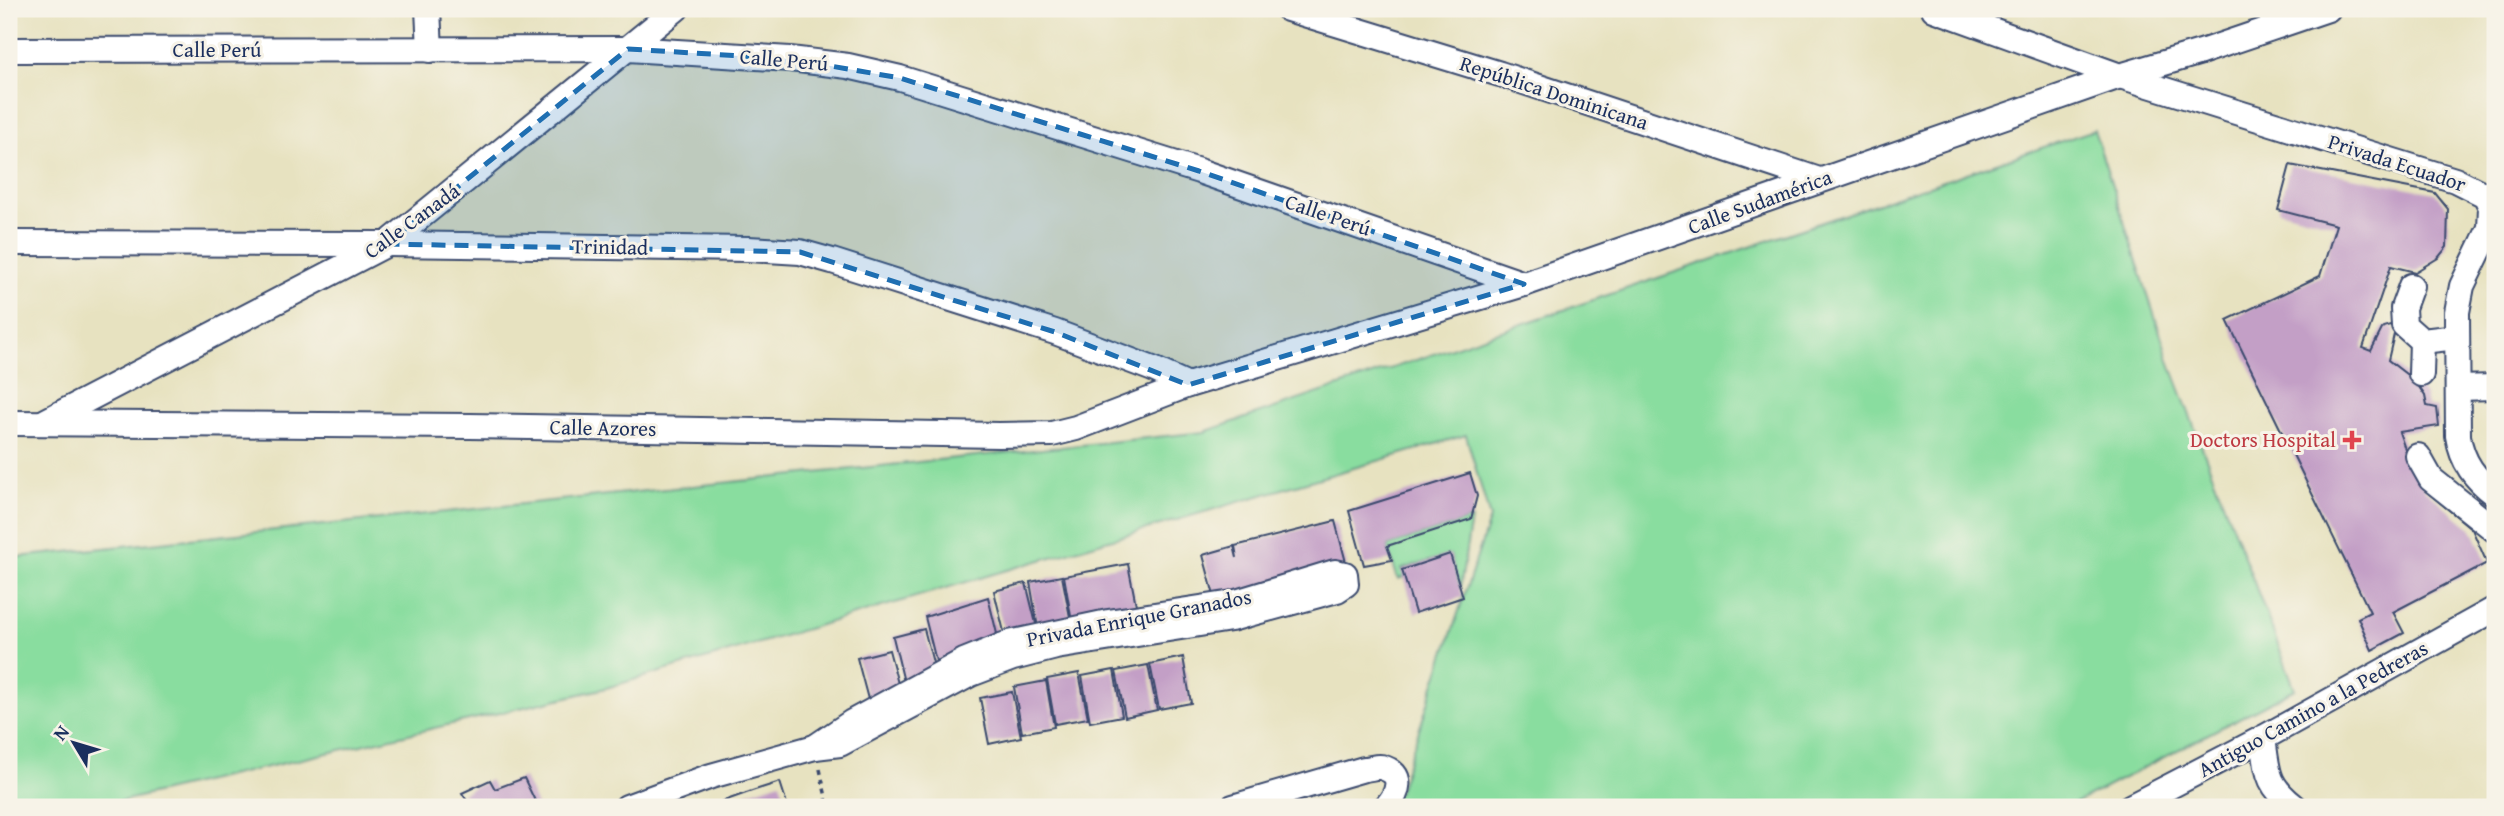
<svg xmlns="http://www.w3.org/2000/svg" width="2504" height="816" font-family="'Gentium Book Plus',serif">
<rect width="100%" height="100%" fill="#f7f3e8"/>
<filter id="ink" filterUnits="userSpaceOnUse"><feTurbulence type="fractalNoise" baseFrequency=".0143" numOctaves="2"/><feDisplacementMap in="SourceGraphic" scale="14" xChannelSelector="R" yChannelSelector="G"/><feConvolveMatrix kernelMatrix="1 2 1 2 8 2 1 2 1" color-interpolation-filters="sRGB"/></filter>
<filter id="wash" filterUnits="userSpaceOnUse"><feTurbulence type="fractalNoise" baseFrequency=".00686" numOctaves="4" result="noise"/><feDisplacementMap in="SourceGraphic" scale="28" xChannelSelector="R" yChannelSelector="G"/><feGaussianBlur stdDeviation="1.57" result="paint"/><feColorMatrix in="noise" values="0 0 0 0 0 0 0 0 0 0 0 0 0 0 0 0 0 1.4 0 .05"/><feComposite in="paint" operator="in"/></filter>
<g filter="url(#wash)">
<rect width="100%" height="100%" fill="#e7e2c0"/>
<g fill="#89dd9f" stroke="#52867e" stroke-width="2">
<path d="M 2094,130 L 2172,369 L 2295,689 L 2068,807 L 1349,807 L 1398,793 L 1490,518 L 1466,435 L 606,688 L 96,807 L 9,807 L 9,558 L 1204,432 Z"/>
<path d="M 1471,519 L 1460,589 L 1450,555 L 1402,569 L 1404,577 L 1398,579 L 1387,546 Z"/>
</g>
<g id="blocks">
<g fill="#c39fc6">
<path d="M 2290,165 L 2435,193 L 2448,209 L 2447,247 L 2438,258 L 2415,272 L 2391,266 L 2363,348 L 2371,351 L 2383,327 L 2390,325 L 2395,330 L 2388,360 L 2415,381 L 2425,396 L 2427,406 L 2437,408 L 2439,426 L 2399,432 L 2411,466 L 2426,491 L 2472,529 L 2487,563 L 2393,612 L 2404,633 L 2372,650 L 2358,618 L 2370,612 L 2227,320 L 2320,276 L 2336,225 L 2278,210 Z"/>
<path d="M 1470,473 L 1477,496 L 1471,519 L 1387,546 L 1392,560 L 1364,565 L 1349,511 Z"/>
<path d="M 1335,521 L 1347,566 L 1215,599 L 1203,555 L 1234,546 L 1237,558 L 1235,546 Z"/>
<path d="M 1450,554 L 1463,597 L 1415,613 L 1402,570 Z"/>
<path d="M 1128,564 L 1137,610 L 1072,622 L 1064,576 Z"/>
<path d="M 1062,576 L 1071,622 L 1038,628 L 1030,582 Z"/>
<path d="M 1026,583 L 1037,628 L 1005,636 L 994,591 Z"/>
<path d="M 988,597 L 999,642 L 936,661 L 925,617 Z"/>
<path d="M 924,629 L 936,674 L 904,682 L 893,637 Z"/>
<path d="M 889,650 L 901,695 L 869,703 L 857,658 Z"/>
<path d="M 1183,657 L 1191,703 L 1159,709 L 1150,664 Z"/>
<path d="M 1148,665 L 1157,710 L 1125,717 L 1116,671 Z"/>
<path d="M 1114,670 L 1122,716 L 1090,722 L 1082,676 Z"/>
<path d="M 1079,673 L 1088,718 L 1055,724 L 1047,679 Z"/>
<path d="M 1046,681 L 1054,727 L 1022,733 L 1014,687 Z"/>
<path d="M 1012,692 L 1021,737 L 989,744 L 980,698 Z"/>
<path d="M 524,778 L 538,807 L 471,807 L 462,793 L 490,780 L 495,789 Z"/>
<path d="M 780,782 L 788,807 L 707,807 L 752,791 Z"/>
</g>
</g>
</g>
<g filter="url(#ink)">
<use href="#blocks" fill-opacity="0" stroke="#3a4a6d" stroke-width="2"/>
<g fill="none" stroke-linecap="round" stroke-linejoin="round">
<g stroke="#3a4a6d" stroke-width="28">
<g id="minor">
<path d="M 428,9 L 430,50"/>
<path d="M 1288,9 L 1500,74 L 1819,180"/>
<path d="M 1934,9 L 2120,76 L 2455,180 L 2485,195 L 2491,207 L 2490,228 L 2462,286 L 2457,312 L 2458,436 C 2462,462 2475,479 2495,494"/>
<path d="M 9,50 L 628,49 L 790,59 L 848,66 L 900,78 L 1199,171 L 1524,284"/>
<path d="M 9,243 L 387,244 L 748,249 L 800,252 L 832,261 L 1055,332 L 1153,369 L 1188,385"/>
<path d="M 2411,286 L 2403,308 L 2404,325 L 2422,341 L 2457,337"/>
<path d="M 2421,374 L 2422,341"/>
<path d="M 2458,388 L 2495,387"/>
<path d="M 46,421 L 387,244 L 676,9"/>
<path d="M 9,423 L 470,426 L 999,435 L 1052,434 L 1076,428 L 1188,385 L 1524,284 L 2120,76 L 2201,52 L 2328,9"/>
<path d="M 2418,456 L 2431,479 L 2495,530"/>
<path d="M 1335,572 L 1345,574 L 1346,584 L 1337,590 L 1231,619 L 1056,647 L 1013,658 L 971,674 L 840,744 L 815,747 L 852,722 L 964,661 L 1009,643 L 1108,622 L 1233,603 Z"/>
<path d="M 2263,738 C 2268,773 2266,784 2295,807"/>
<path d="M 627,807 L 711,776 L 815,747"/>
<path d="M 1233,807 L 1364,769 C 1369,769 1377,766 1381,767 C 1406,773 1398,794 1386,807"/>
<path d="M 2130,807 L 2263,738 L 2495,609"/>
</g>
</g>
<path stroke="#3a4a6d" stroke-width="3.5" stroke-dasharray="5 5" stroke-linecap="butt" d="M 820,769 L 828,807"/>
<use href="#minor" stroke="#fff" stroke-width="24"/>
</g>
</g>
<path fill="#1f6fb2" fill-opacity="0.2" stroke="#1f6fb2" stroke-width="5" stroke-dasharray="14 9" stroke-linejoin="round" d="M 628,49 L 790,59 L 900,78 L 1199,171 L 1524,284 L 1188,385 L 1055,332 L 800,252 L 387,244 Z"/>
<path fill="#e0444e" stroke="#f7f3e8" stroke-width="2.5" d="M2348.5 429.5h7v7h7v7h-7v7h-7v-7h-7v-7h7z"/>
<g text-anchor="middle" stroke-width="6" stroke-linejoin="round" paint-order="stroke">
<g font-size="21" fill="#1b2f5e" stroke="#f7f3e8">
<text x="217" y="57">Calle Perú</text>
<text transform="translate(784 60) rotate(5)" y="7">Calle Perú</text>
<text transform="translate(1554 93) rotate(18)" y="7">República Dominicana</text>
<text transform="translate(2397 163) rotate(18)" y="7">Privada Ecuador</text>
<text transform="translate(1760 202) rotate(-20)" y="7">Calle Sudamérica</text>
<text transform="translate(1328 215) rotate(19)" y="7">Calle Perú</text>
<text transform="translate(412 221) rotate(-36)" y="7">Calle Canadá</text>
<text transform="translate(610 247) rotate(1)" y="7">Trinidad</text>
<text transform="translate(603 428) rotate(1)" y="7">Calle Azores</text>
<text transform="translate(1139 618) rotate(-11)" y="7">Privada Enrique Granados</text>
<text transform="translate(2313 709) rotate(-29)" y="7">Antiguo Camino a la Pedreras</text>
</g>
<g font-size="21" fill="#be3a42" stroke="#f7f3e8" text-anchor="end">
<text x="2336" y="447">Doctors Hospital</text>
</g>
</g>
<rect width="2504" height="816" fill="none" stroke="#f7f3e8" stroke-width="35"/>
<g transform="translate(74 743) rotate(308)" stroke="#f7f3e8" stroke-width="5" paint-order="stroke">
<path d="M0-5L12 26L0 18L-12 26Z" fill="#1b2f5e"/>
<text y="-10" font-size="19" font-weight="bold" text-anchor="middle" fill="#1b2f5e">N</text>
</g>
</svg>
